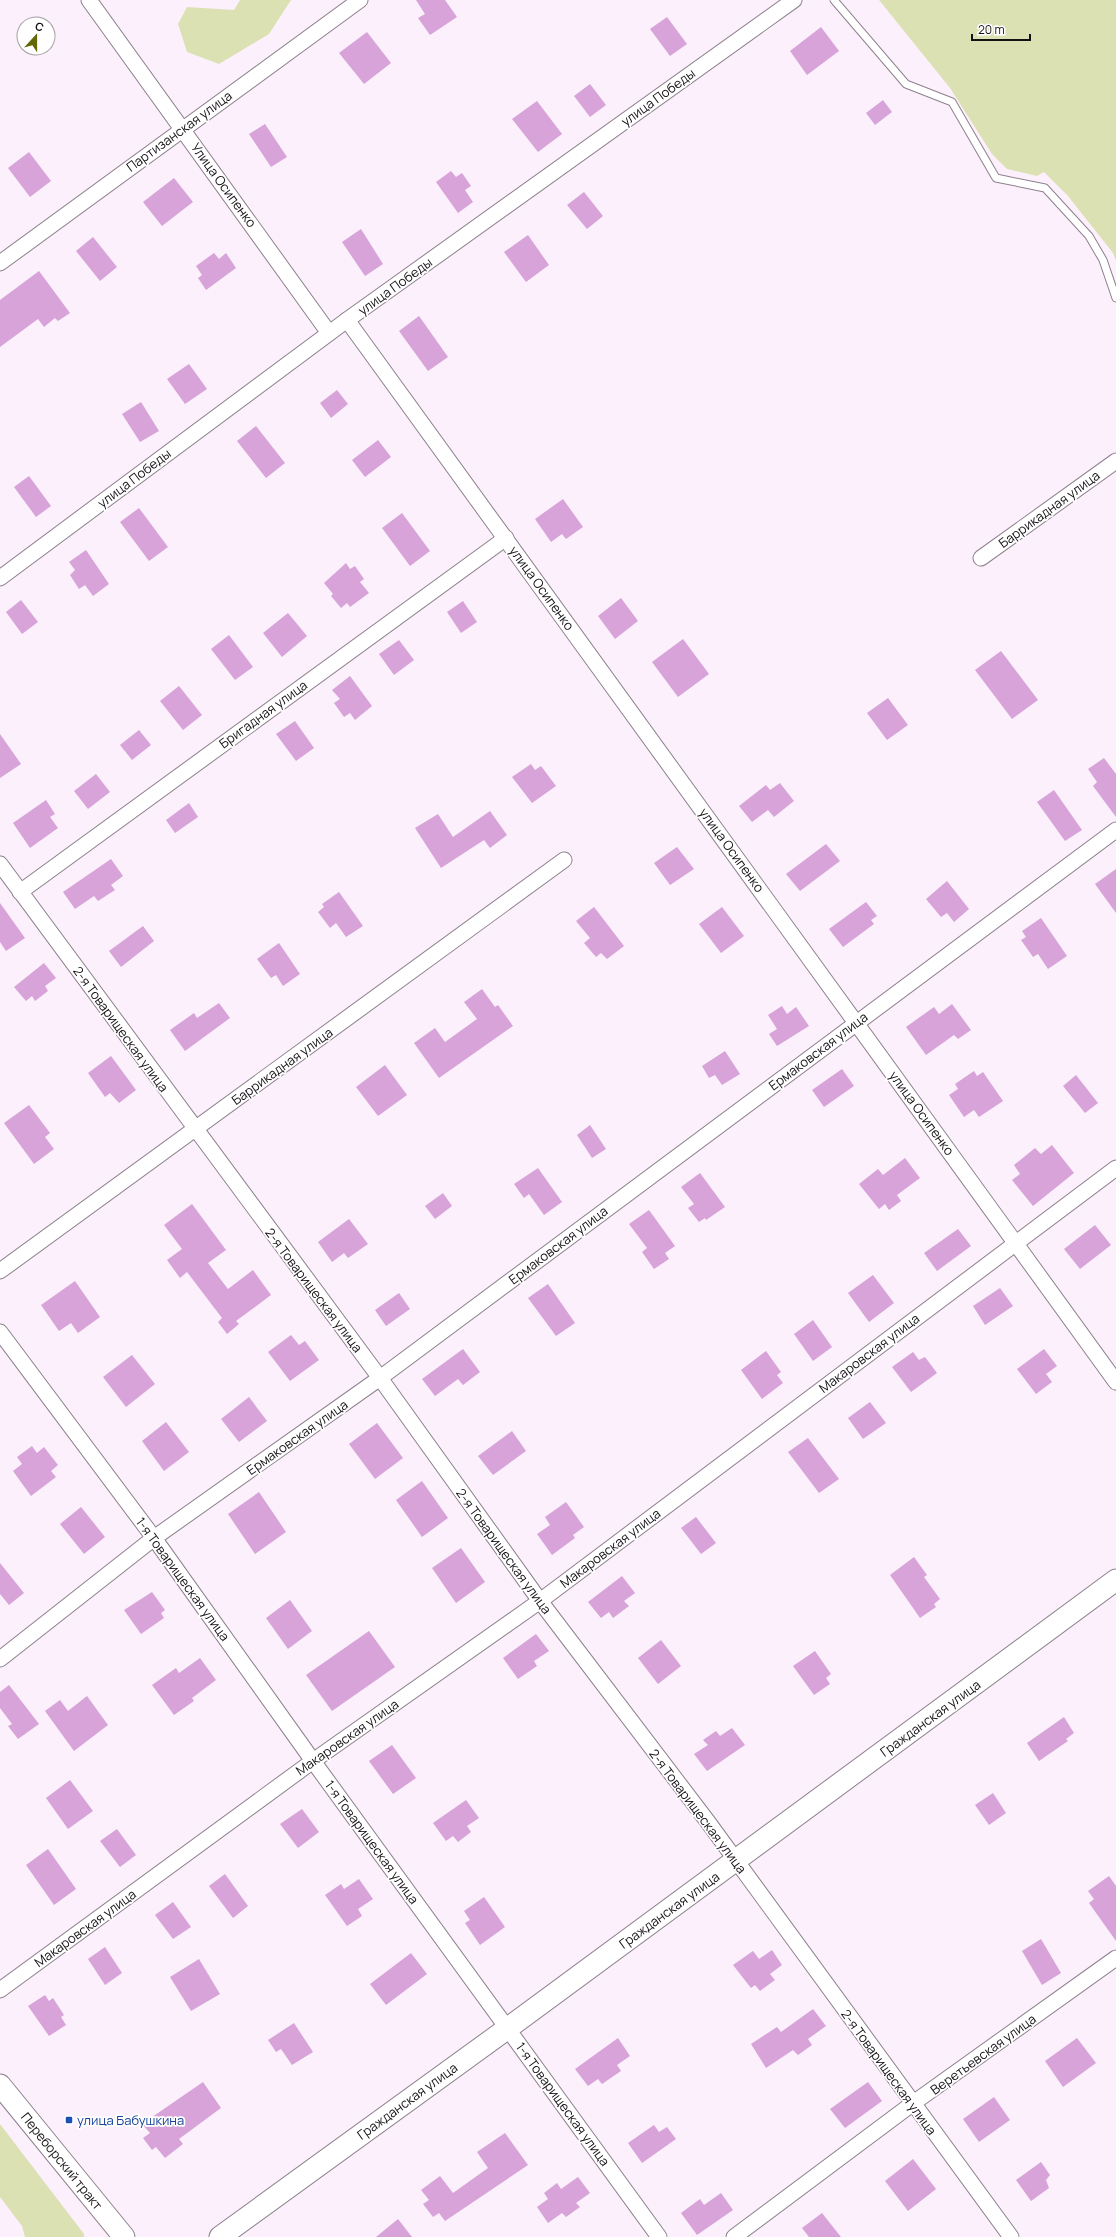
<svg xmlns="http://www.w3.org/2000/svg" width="1116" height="2237" font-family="Manrope,sans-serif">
<rect width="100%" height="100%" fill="#fcf0fc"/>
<g fill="#dce1b3">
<path d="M 240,0 L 291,0 L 269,34 L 219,64 L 187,52 L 178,24 L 187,7 L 234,10 Z"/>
<path d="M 879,0 L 1116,0 L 1116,261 L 1113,253 L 1068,196 L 1044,172 L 1037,176 L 1007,169 L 992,154 L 950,88 Z"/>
<path d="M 0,2124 L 84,2234 L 84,2237 L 25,2237 L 22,2226 L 0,2197 Z"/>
</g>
<g fill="#d7a3d9">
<path d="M 416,0 L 445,0 L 457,17 L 430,35 L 418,18 L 425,14 Z"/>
<path d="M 667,17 L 687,44 L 670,56 L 650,29 Z"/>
<path d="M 821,27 L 839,51 L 807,75 L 790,51 Z"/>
<path d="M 367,32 L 391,63 L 364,84 L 339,53 Z"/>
<path d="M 590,84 L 606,105 L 590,117 L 574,96 Z"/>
<path d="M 883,100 L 892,112 L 875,125 L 866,113 Z"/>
<path d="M 537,101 L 562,134 L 538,152 L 512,119 Z"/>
<path d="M 265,124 L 287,157 L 271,167 L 249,134 Z"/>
<path d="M 29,152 L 51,181 L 30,197 L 8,168 Z"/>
<path d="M 451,171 L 456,177 L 462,173 L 471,186 L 465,190 L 473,202 L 458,213 L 436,182 Z"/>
<path d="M 174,178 L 193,202 L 162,226 L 143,202 Z"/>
<path d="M 584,192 L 603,216 L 587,229 L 567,205 Z"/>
<path d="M 361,229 L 383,264 L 365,276 L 342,242 Z"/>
<path d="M 528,235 L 549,265 L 526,282 L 504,252 Z"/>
<path d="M 93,237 L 117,267 L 100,281 L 76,251 Z"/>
<path d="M 214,253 L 219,259 L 226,253 L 236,268 L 206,290 L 198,278 L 202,275 L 196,266 Z"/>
<path d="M 39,271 L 70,313 L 58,321 L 55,318 L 44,327 L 38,319 L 0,347 L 0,300 Z"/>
<path d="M 419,316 L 448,357 L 428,371 L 399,331 Z"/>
<path d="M 189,364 L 207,389 L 185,404 L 167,379 Z"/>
<path d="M 337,390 L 348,404 L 331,418 L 320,403 Z"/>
<path d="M 141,402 L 159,431 L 140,442 L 122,414 Z"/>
<path d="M 256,426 L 285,463 L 266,478 L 237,441 Z"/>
<path d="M 378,440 L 391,457 L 365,477 L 352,460 Z"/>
<path d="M 29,476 L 51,506 L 36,517 L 14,487 Z"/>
<path d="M 563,499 L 583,527 L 566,539 L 562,534 L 551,542 L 535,519 Z"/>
<path d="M 139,508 L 168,547 L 149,561 L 120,522 Z"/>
<path d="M 402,513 L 430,551 L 410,566 L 382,528 Z"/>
<path d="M 86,550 L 109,584 L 93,596 L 85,585 L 79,589 L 70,575 L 75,570 L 69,562 Z"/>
<path d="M 346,563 L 350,569 L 355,566 L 364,579 L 360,582 L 369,593 L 350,607 L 347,603 L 341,608 L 331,596 L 333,594 L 324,583 Z"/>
<path d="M 621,598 L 638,621 L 615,639 L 598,616 Z"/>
<path d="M 21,600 L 38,622 L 22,634 L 6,612 Z"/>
<path d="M 463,601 L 477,622 L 461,633 L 447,612 Z"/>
<path d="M 288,613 L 307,636 L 282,657 L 263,633 Z"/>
<path d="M 229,635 L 253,667 L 235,680 L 211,649 Z"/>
<path d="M 683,639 L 709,674 L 678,697 L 652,662 Z"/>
<path d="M 399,640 L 414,660 L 394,675 L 379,654 Z"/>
<path d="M 1001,651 L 1038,700 L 1012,719 L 975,670 Z"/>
<path d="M 350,676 L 372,706 L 355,720 L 350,713 L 344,717 L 334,703 L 340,699 L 332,690 Z"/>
<path d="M 179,686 L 202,715 L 183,730 L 160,701 Z"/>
<path d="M 888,698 L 908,725 L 887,740 L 867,713 Z"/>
<path d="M 295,721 L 314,748 L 296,761 L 276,734 Z"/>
<path d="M 139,730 L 151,745 L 132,760 L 120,745 Z"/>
<path d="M 0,734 L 21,764 L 0,778 Z"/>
<path d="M 1104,758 L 1116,774 L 1116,817 L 1093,786 L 1097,782 L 1088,769 Z"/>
<path d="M 531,764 L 535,770 L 541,766 L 556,786 L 532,803 L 512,777 Z"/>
<path d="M 96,774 L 110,792 L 88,809 L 74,791 Z"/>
<path d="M 780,783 L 794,801 L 774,817 L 768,810 L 752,822 L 739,806 L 766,785 L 770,790 Z"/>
<path d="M 1054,790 L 1082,830 L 1065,841 L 1037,802 Z"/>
<path d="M 46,800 L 55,814 L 50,817 L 58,828 L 30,848 L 13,823 Z"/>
<path d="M 189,803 L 198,817 L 175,833 L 166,820 Z"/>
<path d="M 490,811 L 507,835 L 490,848 L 484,840 L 441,868 L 415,828 L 438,814 L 453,837 Z"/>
<path d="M 826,844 L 840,861 L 800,891 L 786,874 Z"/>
<path d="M 677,847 L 694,869 L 670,885 L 654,863 Z"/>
<path d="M 111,859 L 123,876 L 111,885 L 115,890 L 98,901 L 94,896 L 75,909 L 63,892 Z"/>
<path d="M 1116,869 L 1116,913 L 1095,884 Z"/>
<path d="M 947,881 L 969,909 L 954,922 L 947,913 L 941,917 L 926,899 Z"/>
<path d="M 339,892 L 363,926 L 346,937 L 336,923 L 330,928 L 318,912 L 324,907 L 322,904 Z"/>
<path d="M 866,902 L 877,916 L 871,920 L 874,924 L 843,947 L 829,929 Z"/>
<path d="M 0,903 L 25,938 L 6,951 L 0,942 Z"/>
<path d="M 594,907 L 624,946 L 607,959 L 601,953 L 596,957 L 584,943 L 590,938 L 576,921 Z"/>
<path d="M 722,907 L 744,936 L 721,953 L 699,924 Z"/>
<path d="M 1041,918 L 1067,956 L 1048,969 L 1038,954 L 1033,957 L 1021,940 L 1026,937 L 1022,931 Z"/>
<path d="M 143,926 L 154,941 L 121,967 L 109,951 Z"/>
<path d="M 279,943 L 300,974 L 283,986 L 276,975 L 271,978 L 257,959 Z"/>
<path d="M 44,963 L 56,978 L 45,986 L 48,991 L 35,1001 L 32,996 L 26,1001 L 14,987 Z"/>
<path d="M 482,989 L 495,1007 L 498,1005 L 513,1026 L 439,1078 L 414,1043 L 435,1028 L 445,1042 L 477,1019 L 464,1002 Z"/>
<path d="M 219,1003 L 230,1018 L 185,1051 L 170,1030 L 194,1013 L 197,1018 Z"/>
<path d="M 952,1004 L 971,1030 L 958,1039 L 954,1035 L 926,1055 L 906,1027 L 934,1007 L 939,1014 Z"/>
<path d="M 782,1006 L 787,1014 L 796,1007 L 809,1026 L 777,1046 L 769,1034 L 777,1029 L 768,1015 Z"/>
<path d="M 725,1051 L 740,1074 L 722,1085 L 715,1075 L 709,1078 L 702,1066 Z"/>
<path d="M 111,1056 L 136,1090 L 119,1103 L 110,1093 L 105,1097 L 88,1073 Z"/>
<path d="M 385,1065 L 407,1095 L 378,1116 L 356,1087 Z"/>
<path d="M 842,1069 L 854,1086 L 824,1107 L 812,1090 Z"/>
<path d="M 974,1071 L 977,1076 L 983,1072 L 1003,1101 L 979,1117 L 974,1110 L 964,1117 L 949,1095 L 958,1089 L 955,1084 Z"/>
<path d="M 1076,1075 L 1098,1103 L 1085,1113 L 1063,1086 Z"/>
<path d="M 29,1105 L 50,1133 L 45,1137 L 54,1149 L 34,1164 L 4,1123 Z"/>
<path d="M 590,1125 L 606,1149 L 592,1158 L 577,1135 Z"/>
<path d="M 1052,1145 L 1074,1173 L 1033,1206 L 1012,1180 L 1020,1174 L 1014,1165 L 1035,1148 L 1041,1154 Z"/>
<path d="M 905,1158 L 920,1178 L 897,1195 L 901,1201 L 889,1210 L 885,1204 L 879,1209 L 859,1184 L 878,1169 L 883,1175 Z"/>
<path d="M 538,1168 L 562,1202 L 544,1215 L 529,1194 L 524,1198 L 514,1184 Z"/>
<path d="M 700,1173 L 725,1207 L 706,1220 L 705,1218 L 699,1222 L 688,1208 L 694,1204 L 681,1187 Z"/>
<path d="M 443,1193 L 452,1206 L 435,1219 L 425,1206 Z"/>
<path d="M 192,1204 L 226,1250 L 208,1263 L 228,1289 L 253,1270 L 271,1295 L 236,1321 L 239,1324 L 227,1334 L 218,1322 L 222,1318 L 187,1272 L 180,1278 L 167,1260 L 182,1249 L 164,1225 Z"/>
<path d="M 649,1210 L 675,1246 L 665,1253 L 669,1259 L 654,1269 L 642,1252 L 647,1248 L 629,1224 Z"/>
<path d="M 349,1219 L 368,1244 L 348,1258 L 344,1253 L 332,1262 L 318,1242 Z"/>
<path d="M 1095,1225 L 1111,1245 L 1080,1269 L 1064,1249 Z"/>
<path d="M 958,1229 L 971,1246 L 937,1271 L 924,1253 Z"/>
<path d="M 873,1275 L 894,1303 L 869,1322 L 848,1293 Z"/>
<path d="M 75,1281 L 100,1317 L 78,1333 L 71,1323 L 59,1331 L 41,1305 Z"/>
<path d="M 548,1284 L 575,1323 L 556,1336 L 528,1298 Z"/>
<path d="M 1000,1288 L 1013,1306 L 985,1325 L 973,1306 Z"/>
<path d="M 399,1293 L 410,1309 L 386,1326 L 375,1310 Z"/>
<path d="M 813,1320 L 832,1347 L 813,1361 L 794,1334 Z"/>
<path d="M 291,1335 L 299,1345 L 305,1341 L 319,1360 L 290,1381 L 268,1352 Z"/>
<path d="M 463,1349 L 480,1372 L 463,1385 L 458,1379 L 435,1396 L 422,1379 Z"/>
<path d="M 1044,1349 L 1057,1366 L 1046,1374 L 1052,1382 L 1036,1394 L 1017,1369 Z"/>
<path d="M 766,1351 L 781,1372 L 777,1375 L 783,1383 L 762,1399 L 741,1370 Z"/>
<path d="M 913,1352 L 919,1360 L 925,1357 L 937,1373 L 911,1392 L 892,1367 Z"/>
<path d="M 132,1355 L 155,1384 L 126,1407 L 103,1377 Z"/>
<path d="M 249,1397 L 267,1421 L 239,1442 L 221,1419 Z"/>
<path d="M 870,1402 L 886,1423 L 863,1439 L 848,1418 Z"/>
<path d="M 166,1422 L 189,1452 L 164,1471 L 142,1441 Z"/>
<path d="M 377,1423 L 403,1458 L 375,1479 L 349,1444 Z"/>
<path d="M 512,1431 L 526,1451 L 493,1475 L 478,1456 Z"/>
<path d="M 808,1438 L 839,1479 L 819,1493 L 788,1452 Z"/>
<path d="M 32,1446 L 37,1453 L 44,1447 L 58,1465 L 51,1471 L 56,1477 L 31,1496 L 13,1471 L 22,1464 L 17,1457 Z"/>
<path d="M 422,1481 L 448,1518 L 422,1537 L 396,1500 Z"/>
<path d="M 259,1492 L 286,1532 L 255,1554 L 228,1514 Z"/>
<path d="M 566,1502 L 584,1527 L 573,1535 L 575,1538 L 552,1555 L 537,1534 L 550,1525 L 545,1517 Z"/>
<path d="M 81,1507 L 105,1537 L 84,1554 L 60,1524 Z"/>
<path d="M 696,1517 L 716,1543 L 701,1554 L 681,1528 Z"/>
<path d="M 461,1548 L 485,1582 L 456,1603 L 432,1568 Z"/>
<path d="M 914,1557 L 927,1575 L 924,1577 L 940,1599 L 934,1604 L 936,1607 L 920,1618 L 890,1575 Z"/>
<path d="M 0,1563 L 24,1593 L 9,1605 L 0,1594 Z"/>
<path d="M 622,1576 L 635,1593 L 624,1601 L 629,1606 L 613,1618 L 609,1612 L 601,1618 L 588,1602 Z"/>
<path d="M 152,1592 L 165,1610 L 161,1613 L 164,1618 L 141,1634 L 124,1610 Z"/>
<path d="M 290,1600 L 312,1631 L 288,1649 L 266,1618 Z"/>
<path d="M 369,1631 L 395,1667 L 332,1711 L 306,1675 Z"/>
<path d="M 536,1634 L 549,1651 L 534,1661 L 537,1666 L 518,1679 L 503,1658 Z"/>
<path d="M 661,1640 L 681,1666 L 658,1684 L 638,1658 Z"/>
<path d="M 815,1651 L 831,1674 L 826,1678 L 830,1684 L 814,1695 L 793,1666 Z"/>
<path d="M 200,1658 L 216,1680 L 192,1698 L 194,1701 L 174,1715 L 152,1685 L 176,1668 L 179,1673 Z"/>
<path d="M 9,1685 L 39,1724 L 18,1739 L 8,1726 L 12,1724 L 0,1708 L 0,1692 Z"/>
<path d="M 87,1696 L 108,1725 L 74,1751 L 45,1711 L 60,1700 L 68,1711 Z"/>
<path d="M 1064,1717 L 1074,1733 L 1066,1739 L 1068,1741 L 1039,1761 L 1027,1743 Z"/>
<path d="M 732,1728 L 745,1745 L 707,1771 L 694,1754 L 708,1745 L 703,1740 L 716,1731 L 720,1736 Z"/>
<path d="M 392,1745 L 416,1778 L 393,1794 L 369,1761 Z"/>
<path d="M 70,1780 L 93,1811 L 68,1829 L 46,1798 Z"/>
<path d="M 993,1793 L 1006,1813 L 989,1825 L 975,1805 Z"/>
<path d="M 466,1800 L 479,1818 L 467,1826 L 471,1832 L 458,1842 L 453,1836 L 446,1841 L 433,1823 Z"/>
<path d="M 302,1809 L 319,1832 L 298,1848 L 280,1824 Z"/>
<path d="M 117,1829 L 136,1855 L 120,1867 L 100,1841 Z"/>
<path d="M 48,1849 L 76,1889 L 54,1905 L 26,1865 Z"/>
<path d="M 225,1874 L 248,1906 L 233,1918 L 209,1886 Z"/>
<path d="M 1109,1876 L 1116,1886 L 1116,1941 L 1089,1903 L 1094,1899 L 1088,1891 Z"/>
<path d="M 359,1879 L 373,1899 L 358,1909 L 362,1916 L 347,1926 L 325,1895 L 341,1884 L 344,1889 Z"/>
<path d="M 484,1897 L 505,1927 L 480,1945 L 465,1923 L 470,1920 L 464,1911 Z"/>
<path d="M 173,1902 L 191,1927 L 173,1939 L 155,1915 Z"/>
<path d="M 1041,1939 L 1061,1973 L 1042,1985 L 1022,1951 Z"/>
<path d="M 105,1947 L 122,1973 L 105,1985 L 88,1959 Z"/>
<path d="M 772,1950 L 782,1965 L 770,1974 L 775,1980 L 760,1991 L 755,1985 L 751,1988 L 733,1965 L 753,1951 L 759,1959 Z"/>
<path d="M 411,1953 L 427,1974 L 386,2005 L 370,1984 Z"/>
<path d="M 199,1959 L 220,1994 L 191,2011 L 170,1977 Z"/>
<path d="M 45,1995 L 49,2001 L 53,1998 L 64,2015 L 61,2017 L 66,2025 L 49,2036 L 28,2006 Z"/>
<path d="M 813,2009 L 826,2026 L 808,2039 L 812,2045 L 798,2055 L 793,2050 L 766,2068 L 751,2044 L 777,2027 L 781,2032 Z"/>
<path d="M 294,2023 L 313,2052 L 292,2065 L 281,2049 L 276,2052 L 268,2040 Z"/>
<path d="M 618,2038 L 630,2056 L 617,2065 L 621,2071 L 602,2084 L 598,2079 L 588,2086 L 575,2069 Z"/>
<path d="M 1077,2038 L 1096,2063 L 1063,2087 L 1045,2061 Z"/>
<path d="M 203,2082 L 221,2108 L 179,2139 L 183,2144 L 165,2158 L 156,2147 L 152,2150 L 143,2138 L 150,2133 L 142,2124 Z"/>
<path d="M 868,2082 L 882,2101 L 845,2128 L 830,2109 Z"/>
<path d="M 994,2097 L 1010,2120 L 979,2142 L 963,2119 Z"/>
<path d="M 654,2125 L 659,2132 L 667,2127 L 676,2139 L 642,2163 L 628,2143 Z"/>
<path d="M 505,2133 L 528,2165 L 445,2221 L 439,2213 L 433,2217 L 423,2204 L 429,2200 L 421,2190 L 440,2176 L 453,2193 L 488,2168 L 477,2152 Z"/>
<path d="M 913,2159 L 936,2189 L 908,2211 L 885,2181 Z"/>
<path d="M 1041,2162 L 1050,2175 L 1046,2180 L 1049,2188 L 1031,2201 L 1016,2180 Z"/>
<path d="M 578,2177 L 590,2193 L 576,2203 L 580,2207 L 566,2217 L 562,2213 L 548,2223 L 537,2207 L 548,2199 L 544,2193 L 557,2183 L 561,2189 Z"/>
<path d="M 721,2193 L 733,2210 L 697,2235 L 681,2213 L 700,2199 L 704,2205 Z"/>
<path d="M 822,2213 L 841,2237 L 809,2237 L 802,2228 Z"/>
<path d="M 398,2219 L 412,2237 L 376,2237 Z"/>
</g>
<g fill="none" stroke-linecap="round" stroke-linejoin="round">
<g stroke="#8c818c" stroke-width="9">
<path id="service" d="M 834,0 L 906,84 L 952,102 L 996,178 L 1045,188 L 1089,236 L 1103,260 L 1116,298"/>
</g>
<g stroke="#8c818c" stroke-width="17">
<g id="minor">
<path d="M 89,0 L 329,333"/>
<path d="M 0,263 L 360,0"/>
<path d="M 347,320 L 1116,1382"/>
<path d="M 981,558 L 1116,461"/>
<path d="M 0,578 L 347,320 L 794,0"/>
<path d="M 0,864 L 380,1378 L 540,1601 L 708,1822 L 1011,2237"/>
<path d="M 20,892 L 506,538"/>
<path d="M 0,1271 L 564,860"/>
<path d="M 0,1332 L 154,1538 L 313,1761 L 659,2237"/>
<path d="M 0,1659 L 154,1538 L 380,1378 L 1116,830"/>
<path d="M 0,1990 L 313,1761 L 540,1601 L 1116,1168"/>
<path d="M 734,2237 L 912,2104 L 1116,1958"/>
</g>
</g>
<g stroke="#8c818c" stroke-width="23">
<g id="secondary">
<path d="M 0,2085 L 124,2237"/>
<path d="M 220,2237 L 508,2028 L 1116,1580"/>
</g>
</g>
<use href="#service" stroke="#fff" stroke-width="7"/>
<use href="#minor" stroke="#fff" stroke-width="15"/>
<use href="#secondary" stroke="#fff" stroke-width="21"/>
</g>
<rect fill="#1a4fb4" stroke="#fff" stroke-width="1.5" x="65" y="2116" width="8" height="8" rx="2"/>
<g text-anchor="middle" stroke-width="3.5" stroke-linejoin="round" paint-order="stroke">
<g font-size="13" fill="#141014" stroke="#fff">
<text transform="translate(658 97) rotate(-36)" y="5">улица Победы</text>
<text transform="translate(179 131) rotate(-36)" y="5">Партизанская улица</text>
<text transform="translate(224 185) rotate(54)" y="5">Улица Осипенко</text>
<text transform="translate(395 286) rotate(-36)" y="5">улица Победы</text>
<text transform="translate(134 478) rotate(-37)" y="5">улица Победы</text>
<text transform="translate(1049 509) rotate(-36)" y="5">Баррикадная улица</text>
<text transform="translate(542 588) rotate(54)" y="5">улица Осипенко</text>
<text transform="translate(263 714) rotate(-36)" y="5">Бригадная улица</text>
<text transform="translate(732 850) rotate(54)" y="5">улица Осипенко</text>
<text transform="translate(121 1029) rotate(54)" y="5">2-я Товарищеская улица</text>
<text transform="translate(818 1051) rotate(-37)" y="5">Ермаковская улица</text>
<text transform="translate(282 1066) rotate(-36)" y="5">Баррикадная улица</text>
<text transform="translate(922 1113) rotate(54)" y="5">улица Осипенко</text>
<text transform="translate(558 1245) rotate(-37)" y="5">Ермаковская улица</text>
<text transform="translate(314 1290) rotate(53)" y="5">2-я Товарищеская улица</text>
<text transform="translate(869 1353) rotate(-37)" y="5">Макаровская улица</text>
<text transform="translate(297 1437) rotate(-35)" y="5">Ермаковская улица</text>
<text transform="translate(610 1548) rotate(-37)" y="5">Макаровская улица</text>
<text transform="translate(504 1551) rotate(54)" y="5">2-я Товарищеская улица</text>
<text transform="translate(183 1579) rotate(54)" y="5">1-я Товарищеская улица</text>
<text transform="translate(930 1718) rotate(-36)" y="5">Гражданская улица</text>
<text transform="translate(347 1737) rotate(-35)" y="5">Макаровская улица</text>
<text transform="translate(698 1811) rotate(53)" y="5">2-я Товарищеская улица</text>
<text transform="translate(372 1842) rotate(54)" y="5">1-я Товарищеская улица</text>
<text transform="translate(669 1910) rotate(-36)" y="5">Гражданская улица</text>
<text transform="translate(85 1928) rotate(-36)" y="5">Макаровская улица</text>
<text transform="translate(983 2054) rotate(-36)" y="5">Веретьевская улица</text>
<text transform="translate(889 2072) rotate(54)" y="5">2-я Товарищеская улица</text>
<text transform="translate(407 2101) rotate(-36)" y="5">Гражданская улица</text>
<text transform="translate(563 2104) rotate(54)" y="5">1-я Товарищеская улица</text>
<text transform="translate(62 2161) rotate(51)" y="5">Переборский тракт</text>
</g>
<g font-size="13" fill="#164399" stroke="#fff" text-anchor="start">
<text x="77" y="2125">улица Бабушкина</text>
</g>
</g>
<g transform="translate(36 36) rotate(21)"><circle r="19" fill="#ffffff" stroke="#a19fa1"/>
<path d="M0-3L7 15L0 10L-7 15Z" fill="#636704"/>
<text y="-6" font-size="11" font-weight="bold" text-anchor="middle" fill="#141014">С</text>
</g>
<path d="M972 34v6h58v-6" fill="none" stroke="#141014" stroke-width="2"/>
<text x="978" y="34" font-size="12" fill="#141014" stroke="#ffffff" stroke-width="3" paint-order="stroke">20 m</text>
</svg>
